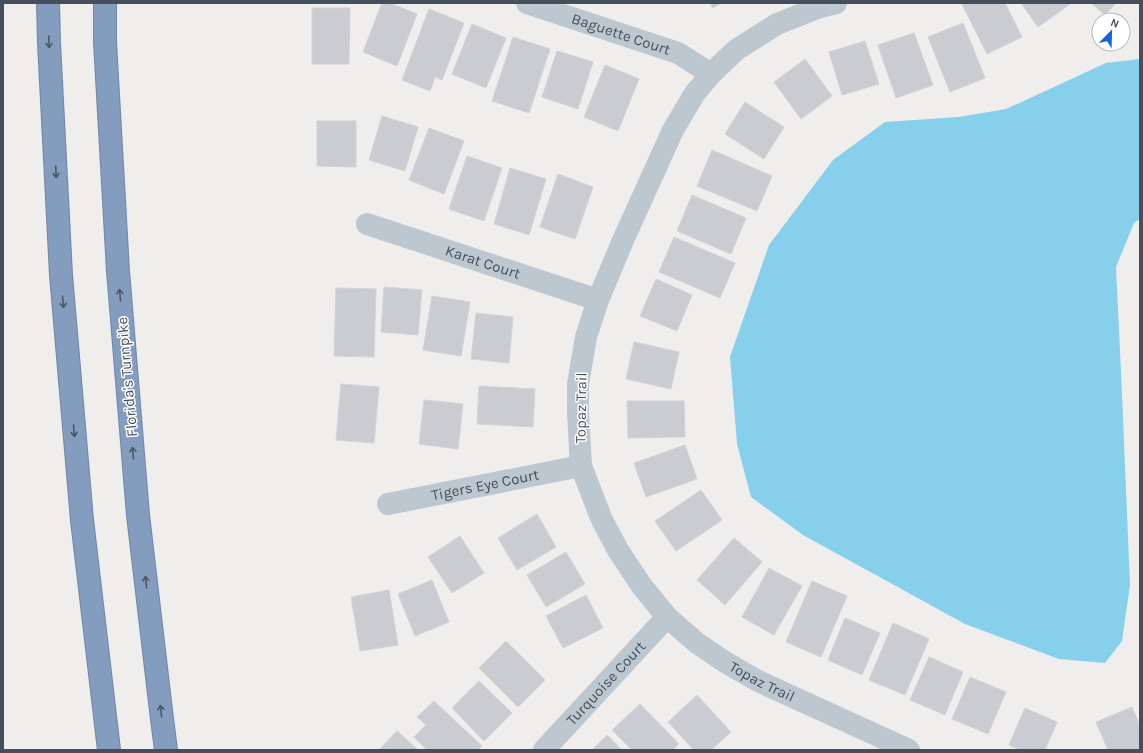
<svg xmlns="http://www.w3.org/2000/svg" width="1143" height="753" font-family="Karla,sans-serif">
<rect width="100%" height="100%" fill="#f0eded"/>
<path fill="#87d0ec" d="M 1140,59 L 1140,219 L 1134,223 L 1116,267 L 1122,394 L 1130,585 L 1122,641 L 1105,663 L 1059,659 L 965,624 L 803,535 L 751,497 L 737,444 L 730,357 L 769,245 L 833,160 L 885,122 L 959,117 L 1006,109 L 1106,63 Z"/>
<g fill="#caccd2" stroke="#d1d3d9">
<path d="M 382,3 L 390,3 L 417,14 L 397,66 L 363,52 Z"/>
<path d="M 710,3 L 721,3 L 713,8 Z"/>
<path d="M 964,3 L 1005,3 L 1022,37 L 987,54 L 962,4 Z"/>
<path d="M 1021,3 L 1069,3 L 1070,4 L 1038,27 Z"/>
<path d="M 1091,3 L 1116,3 L 1105,15 Z"/>
<path d="M 312,8 L 350,8 L 349,64 L 312,64 Z"/>
<path d="M 429,9 L 464,23 L 442,80 L 435,77 L 430,91 L 402,80 Z"/>
<path d="M 963,23 L 985,78 L 950,92 L 928,37 Z"/>
<path d="M 472,24 L 506,38 L 486,88 L 452,74 Z"/>
<path d="M 914,33 L 933,85 L 896,98 L 878,45 Z"/>
<path d="M 513,37 L 550,49 L 529,113 L 492,101 Z"/>
<path d="M 865,41 L 879,84 L 842,95 L 829,52 Z"/>
<path d="M 557,51 L 593,62 L 578,109 L 542,97 Z"/>
<path d="M 805,59 L 832,96 L 801,119 L 774,82 Z"/>
<path d="M 605,65 L 639,79 L 618,131 L 584,117 Z"/>
<path d="M 745,102 L 784,127 L 764,159 L 725,134 Z"/>
<path d="M 382,116 L 418,127 L 405,171 L 369,160 Z"/>
<path d="M 317,121 L 356,121 L 356,167 L 317,166 Z"/>
<path d="M 429,128 L 464,141 L 444,194 L 409,180 Z"/>
<path d="M 712,150 L 772,176 L 757,211 L 697,186 Z"/>
<path d="M 467,156 L 502,168 L 484,221 L 449,209 Z"/>
<path d="M 510,168 L 546,179 L 529,235 L 494,224 Z"/>
<path d="M 558,174 L 593,187 L 575,239 L 540,227 Z"/>
<path d="M 692,195 L 746,218 L 731,254 L 677,231 Z"/>
<path d="M 674,237 L 735,263 L 720,298 L 659,272 Z"/>
<path d="M 656,279 L 692,295 L 677,331 L 640,316 Z"/>
<path d="M 384,287 L 422,290 L 418,335 L 381,332 Z"/>
<path d="M 336,288 L 376,289 L 374,357 L 334,356 Z"/>
<path d="M 432,296 L 470,302 L 461,356 L 423,350 Z"/>
<path d="M 476,313 L 513,317 L 509,363 L 471,359 Z"/>
<path d="M 634,342 L 679,352 L 671,389 L 626,379 Z"/>
<path d="M 341,384 L 379,387 L 374,443 L 336,440 Z"/>
<path d="M 479,386 L 535,389 L 533,427 L 477,424 Z"/>
<path d="M 424,400 L 463,404 L 458,449 L 419,444 Z"/>
<path d="M 627,401 L 684,401 L 685,437 L 628,438 Z"/>
<path d="M 685,445 L 697,479 L 646,497 L 634,463 Z"/>
<path d="M 701,490 L 722,520 L 676,551 L 655,521 Z"/>
<path d="M 537,514 L 556,547 L 517,570 L 498,538 Z"/>
<path d="M 460,536 L 484,573 L 452,593 L 428,557 Z"/>
<path d="M 734,538 L 762,562 L 725,605 L 697,580 Z"/>
<path d="M 566,552 L 585,584 L 546,607 L 527,575 Z"/>
<path d="M 769,568 L 802,586 L 774,635 L 742,617 Z"/>
<path d="M 432,580 L 449,622 L 415,636 L 398,594 Z"/>
<path d="M 812,581 L 847,596 L 821,657 L 786,642 Z"/>
<path d="M 389,590 L 398,645 L 360,651 L 351,597 Z"/>
<path d="M 586,595 L 603,628 L 563,648 L 546,616 Z"/>
<path d="M 845,618 L 880,633 L 862,675 L 828,660 Z"/>
<path d="M 893,623 L 929,639 L 905,695 L 869,680 Z"/>
<path d="M 506,641 L 545,680 L 518,707 L 479,668 Z"/>
<path d="M 929,657 L 963,672 L 945,715 L 910,700 Z"/>
<path d="M 970,677 L 1006,692 L 988,734 L 952,719 Z"/>
<path d="M 479,681 L 512,713 L 484,741 L 452,708 Z"/>
<path d="M 697,695 L 731,732 L 711,750 L 694,750 L 668,722 Z"/>
<path d="M 434,701 L 482,746 L 478,750 L 427,750 L 414,737 L 426,725 L 417,717 Z"/>
<path d="M 640,704 L 679,744 L 672,750 L 632,750 L 612,730 Z"/>
<path d="M 1132,707 L 1140,726 L 1140,750 L 1108,750 L 1096,722 Z"/>
<path d="M 1025,708 L 1057,722 L 1045,750 L 1021,750 L 1009,745 Z"/>
<path d="M 397,731 L 418,750 L 379,750 Z"/>
<path d="M 607,735 L 622,750 L 592,750 Z"/>
</g>
<g fill="none" stroke-linecap="round" stroke-linejoin="round">
<g stroke="#6f87a9" stroke-width="24">
<g id="highway">
<path d="M 48,3 L 49,43 L 61,275 L 82,520 L 109,750"/>
<path d="M 105,3 L 105,42 L 118,271 L 138,515 L 162,719 L 166,750"/>
</g>
</g>
<g stroke="#bdc7d0" stroke-width="22">
<path id="s1" d="M 527,3 L 678,53 L 711,74"/>
<path id="s2" d="M 836,3 L 820,7 L 777,24 L 736,50 L 711,74 L 695,93 L 673,130 L 624,238 L 598,300 L 586,337 L 578,384 L 578,413 L 581,466 L 602,520 L 618,550 L 641,585 L 667,617 L 697,643 L 725,662 L 758,681 L 909,750"/>
<path id="s3" d="M 367,224 L 598,300"/>
<path id="s4" d="M 388,504 L 581,466"/>
<path id="s5" d="M 544,750 L 667,617"/>
</g>
<use href="#highway" stroke="#849cbd" stroke-width="22"/>
</g>
<defs><path id="oneway-shaft" d="M-6 0H5M1.5-3L5.5 0L1.5 3" fill="none" stroke-width="1.6" stroke-linecap="round" stroke-linejoin="round"/></defs>
<g stroke="#4b5765">
<use href="#oneway-shaft" transform="translate(49 42) rotate(88)"/>
<use href="#oneway-shaft" transform="translate(56 172) rotate(87)"/>
<use href="#oneway-shaft" transform="translate(120 295) rotate(-95)"/>
<use href="#oneway-shaft" transform="translate(63 302) rotate(85)"/>
<use href="#oneway-shaft" transform="translate(74 431) rotate(85)"/>
<use href="#oneway-shaft" transform="translate(133 453) rotate(-95)"/>
<use href="#oneway-shaft" transform="translate(146 582) rotate(-96)"/>
<use href="#oneway-shaft" transform="translate(161 711) rotate(-96)"/>
</g>
<g text-anchor="middle" stroke-width="3" stroke-linejoin="round" paint-order="stroke">
<g font-size="15" fill="#454f5b" stroke="#fff">
<text dy="5" stroke="none"><textPath href="#s1" startOffset="99">Baguette Court</textPath></text>
<text dy="5" stroke="none"><textPath href="#s3" startOffset="122">Karat Court</textPath></text>
<text transform="translate(127 377) rotate(-95)" y="5">Florida's Turnpike</text>
<text transform="translate(581 408) rotate(-89)" y="5">Topaz Trail</text>
<text dy="5" stroke="none"><textPath href="#s4" startOffset="99">Tigers Eye Court</textPath></text>
<text dy="5" stroke="none"><textPath href="#s2" startOffset="859">Topaz Trail</textPath></text>
<text dy="5" stroke="none"><textPath href="#s5" startOffset="91">Turquoise Court</textPath></text>
</g>
</g>
<rect width="1143" height="753" fill="none" stroke="#454f5b" stroke-width="8"/>
<g transform="translate(1111 32) rotate(23)"><circle r="19" fill="#ffffff" stroke="#b5b9bd"/>
<path d="M0-3L7 15L0 10L-7 15Z" fill="#1862df"/>
<text y="-6" font-size="11" font-weight="bold" text-anchor="middle" fill="#454f5b">N</text>
</g>
</svg>
